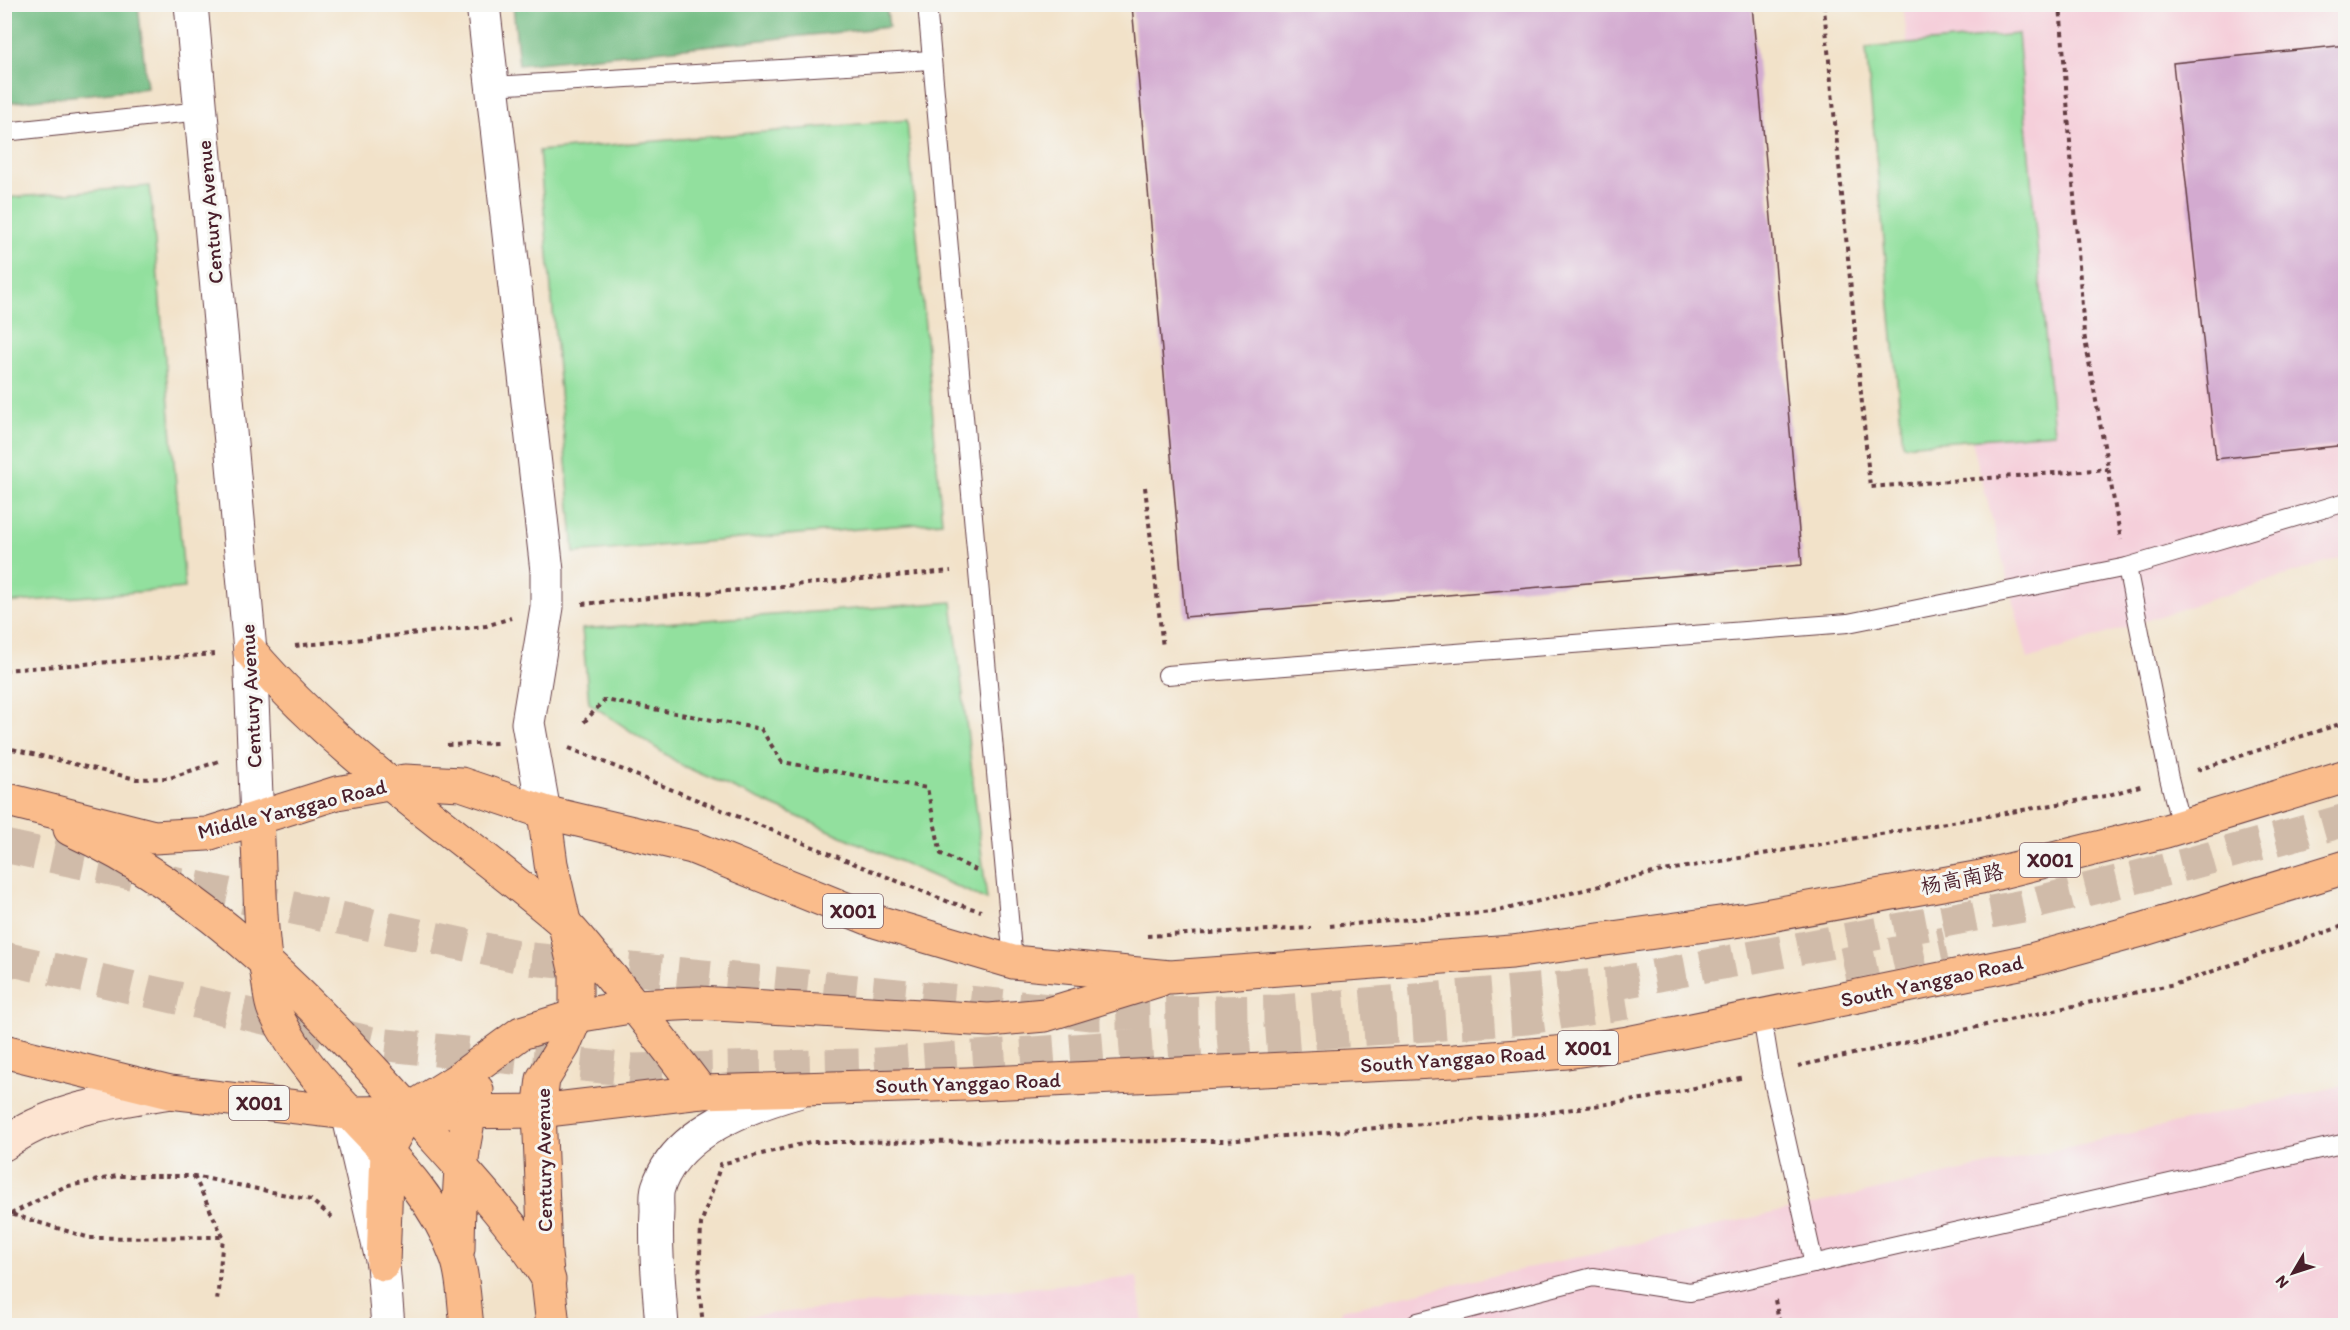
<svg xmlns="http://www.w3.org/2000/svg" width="2350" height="1330" font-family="Itim,'LXGW WenKai TC',sans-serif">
<rect width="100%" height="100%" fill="#f6f6f2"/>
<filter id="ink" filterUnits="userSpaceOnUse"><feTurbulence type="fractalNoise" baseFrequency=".0167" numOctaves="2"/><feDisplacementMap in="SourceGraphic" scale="12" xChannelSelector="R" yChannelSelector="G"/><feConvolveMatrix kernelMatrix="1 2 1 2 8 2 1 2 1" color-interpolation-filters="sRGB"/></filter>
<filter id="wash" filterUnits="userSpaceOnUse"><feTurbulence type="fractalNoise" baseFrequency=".008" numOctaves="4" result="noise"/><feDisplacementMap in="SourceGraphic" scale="24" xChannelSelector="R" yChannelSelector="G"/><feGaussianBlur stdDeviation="1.35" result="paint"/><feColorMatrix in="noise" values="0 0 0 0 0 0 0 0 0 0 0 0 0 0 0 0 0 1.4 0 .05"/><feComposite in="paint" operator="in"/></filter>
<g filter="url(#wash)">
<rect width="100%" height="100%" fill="#f2e2c9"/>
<g fill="#f5cfda">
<path d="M 1903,5 L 2345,5 L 2345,556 L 2028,659 L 1939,313 Z"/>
<path d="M 2345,1085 L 2345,1325 L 1343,1326 L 1341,1310 Z"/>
<path d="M 1137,1277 L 1143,1325 L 748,1325 L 747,1316 Z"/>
</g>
<g fill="#92e09e" stroke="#6e8064" stroke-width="1.5">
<path d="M 2018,34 L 2054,433 L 1903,445 L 1866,48 Z"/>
<path d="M 907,120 L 942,522 L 574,553 L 539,151 Z"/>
<path d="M 150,186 L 185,588 L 5,603 L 5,198 Z"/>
<path d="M 952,602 L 987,900 L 683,766 L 589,703 L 582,629 Z"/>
</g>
<g fill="#75be85" stroke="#606e58" stroke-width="1.5">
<path d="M 5,4 L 138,5 L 147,88 L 5,103 Z"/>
<path d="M 513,5 L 886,5 L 889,27 L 519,65 Z"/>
</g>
<g id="blocks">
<g fill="#d3aad0">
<path d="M 1132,5 L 1752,5 L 1802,565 L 1185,617 Z"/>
<path d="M 2346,45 L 2346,445 L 2216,459 L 2173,63 Z"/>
</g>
</g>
</g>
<g filter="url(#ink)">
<use href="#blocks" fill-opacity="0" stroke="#633c43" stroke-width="1.5"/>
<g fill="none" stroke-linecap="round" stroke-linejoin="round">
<g stroke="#d0bba9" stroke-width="33" stroke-dasharray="33 16" stroke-linecap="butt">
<path d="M 4,846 L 531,959 L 1091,1014 L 1281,1011 L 1611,984 L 2023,906 L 2184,865 L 2346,820"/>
<path d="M 4,958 L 377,1044 L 632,1070 L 862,1065 L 1527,1018 L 1627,1003"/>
<path d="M 1843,964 L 1945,943"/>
</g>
<g stroke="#633c43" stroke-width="20">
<g id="service">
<path d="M 927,4 L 1013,962"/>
<path d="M 492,86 L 931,60"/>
<path d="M 4,132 L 201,111"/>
<path d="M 2127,567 L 2169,778 L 2181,826"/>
<path d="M 1167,675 L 1848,623 L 2127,567 L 2346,502"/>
<path d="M 1762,1017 L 1771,1072 L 1814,1264"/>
<path d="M 1413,1326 L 1418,1322 L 1593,1277 L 1690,1292 L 2346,1143"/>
</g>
</g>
<g stroke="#633c43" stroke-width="35">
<g id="minor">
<path d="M 348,1113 L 383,1264 L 388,1326"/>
<path d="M 662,1326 C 659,1287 655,1249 657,1211 C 657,1204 656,1194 658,1188 C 675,1133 747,1106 797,1092"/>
</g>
</g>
<g stroke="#633c43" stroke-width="35">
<g id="tertiary">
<path d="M 191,4 L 250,651 L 257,820"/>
<path d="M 483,4 L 547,571 L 547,607 L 528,723 L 544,812"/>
</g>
</g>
<g stroke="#633c43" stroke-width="35">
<path id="secondary" d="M 4,1144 C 53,1108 113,1102 170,1092"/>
</g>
<g stroke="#633c43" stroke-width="35">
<g id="primary">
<path d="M 250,651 C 340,757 459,833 563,922 C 576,934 587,950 599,963 C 635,1005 668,1048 701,1092"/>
<path d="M 4,799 L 154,837 L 207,834 L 337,793 L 405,781 L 461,784 L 544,812 L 692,847 L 878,922 L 1013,962 L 1170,977 L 1512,952 L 1748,919 L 1981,877 L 2166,831 L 2346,776"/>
<path d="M 544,812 L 551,864 L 576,974 L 576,1016 L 564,1045 L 543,1079 L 539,1111 L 545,1254 L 553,1326"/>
<path d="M 257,820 C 260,872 259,927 268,979 C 270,989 270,1001 274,1010 C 318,1107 421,1157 457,1258 C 464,1278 464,1304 467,1326"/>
<path d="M 70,829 C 212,893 321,1012 423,1125 C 467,1174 514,1224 549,1280"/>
<path d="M 4,1051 L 170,1092 L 348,1113 L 539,1111 L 701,1092 L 967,1084 L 1454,1061 L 1567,1052 L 1628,1043 L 2024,962 L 2141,930 L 2346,867"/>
<path d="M 458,1249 C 459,1195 459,1141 477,1090"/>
<path d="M 383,1264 L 387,1150 L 409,1110 L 457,1080 L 521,1033 L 576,1016 L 636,1006 L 699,1003 L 989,1020 L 1045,1015 L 1159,980"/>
</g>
</g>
<g stroke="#633c43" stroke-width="4" stroke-dasharray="4.5 4.5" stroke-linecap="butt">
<path d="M 1854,4 L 1824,8 L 1870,487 L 2108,469"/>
<path d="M 2060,4 L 2084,334 L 2121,540"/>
<path d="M 1145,487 L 1163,648"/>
<path d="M 582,604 L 951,571"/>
<path d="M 295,646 L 486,626 L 511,618"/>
<path d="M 4,670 L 216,654"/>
<path d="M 584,722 L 605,700 L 761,729 L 782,762 L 927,788 L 941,854 L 976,870"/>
<path d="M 447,745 L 497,743"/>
<path d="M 4,747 L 136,779 L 170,778 L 219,761"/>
<path d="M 569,748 L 949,902 L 981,911"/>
<path d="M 2197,770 L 2346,722"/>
<path d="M 1330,926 L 1494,912 L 1657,872 L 2105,796 L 2143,785"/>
<path d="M 1147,936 L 1311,928"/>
<path d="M 1798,1066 L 2179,983 L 2346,925"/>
<path d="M 194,1176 L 223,1237 L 217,1302"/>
<path d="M 4,1212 L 90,1238 L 223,1237"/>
<path d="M 4,1220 L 11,1214 L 64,1187 L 117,1176 L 194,1176 L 311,1200 L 335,1220"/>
<path d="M 1775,1300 L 1780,1326"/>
<path d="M 703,1326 L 699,1286 L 701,1224 L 721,1164 L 810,1142 L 1226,1141 L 1538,1114 L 1649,1098 L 1744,1077"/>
</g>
<use href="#service" stroke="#fff" stroke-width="18"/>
<use href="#minor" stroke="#fff" stroke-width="33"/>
<use href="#tertiary" stroke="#fff" stroke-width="33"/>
<use href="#secondary" stroke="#fde4d1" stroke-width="33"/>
<use href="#primary" stroke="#fabc8b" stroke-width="33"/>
</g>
</g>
<g text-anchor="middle" stroke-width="6" stroke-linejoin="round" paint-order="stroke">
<g fill="#f6f6f2" stroke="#7e6067" stroke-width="1.5">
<rect x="2020" y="843" width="60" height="34" rx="4.5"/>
<rect x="823" y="894" width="60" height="34" rx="4.5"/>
<rect x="1558" y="1031" width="60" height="34" rx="4.5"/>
<rect x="229" y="1086" width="60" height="34" rx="4.5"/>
</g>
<g font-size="20" font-weight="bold" fill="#4a1f2b">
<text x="2050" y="867">X001</text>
<text x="853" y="918">X001</text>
<text x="1588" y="1055">X001</text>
<text x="259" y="1110">X001</text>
</g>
<g font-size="21" fill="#4a1f2b" stroke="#f6f6f2">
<text transform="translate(210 212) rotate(-95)" y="7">Century Avenue</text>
<text transform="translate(251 696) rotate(-93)" y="7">Century Avenue</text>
<text transform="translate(292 809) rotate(-14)" y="7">Middle Yanggao Road</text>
<text transform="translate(1962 879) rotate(-11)" y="7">杨高南路</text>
<text transform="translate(1932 981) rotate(-12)" y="7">South Yanggao Road</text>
<text transform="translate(1453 1059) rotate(-4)" y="7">South Yanggao Road</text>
<text transform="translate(968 1083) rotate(-2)" y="7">South Yanggao Road</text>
<text transform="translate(544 1160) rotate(-91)" y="7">Century Avenue</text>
</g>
</g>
<rect width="2350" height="1330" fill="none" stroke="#f6f6f2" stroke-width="24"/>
<g transform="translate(2293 1273) rotate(231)" stroke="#f6f6f2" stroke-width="4.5" paint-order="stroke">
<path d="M0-4.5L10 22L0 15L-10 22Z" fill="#4a1f2b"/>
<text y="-9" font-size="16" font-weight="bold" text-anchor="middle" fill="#4a1f2b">N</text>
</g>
</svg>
